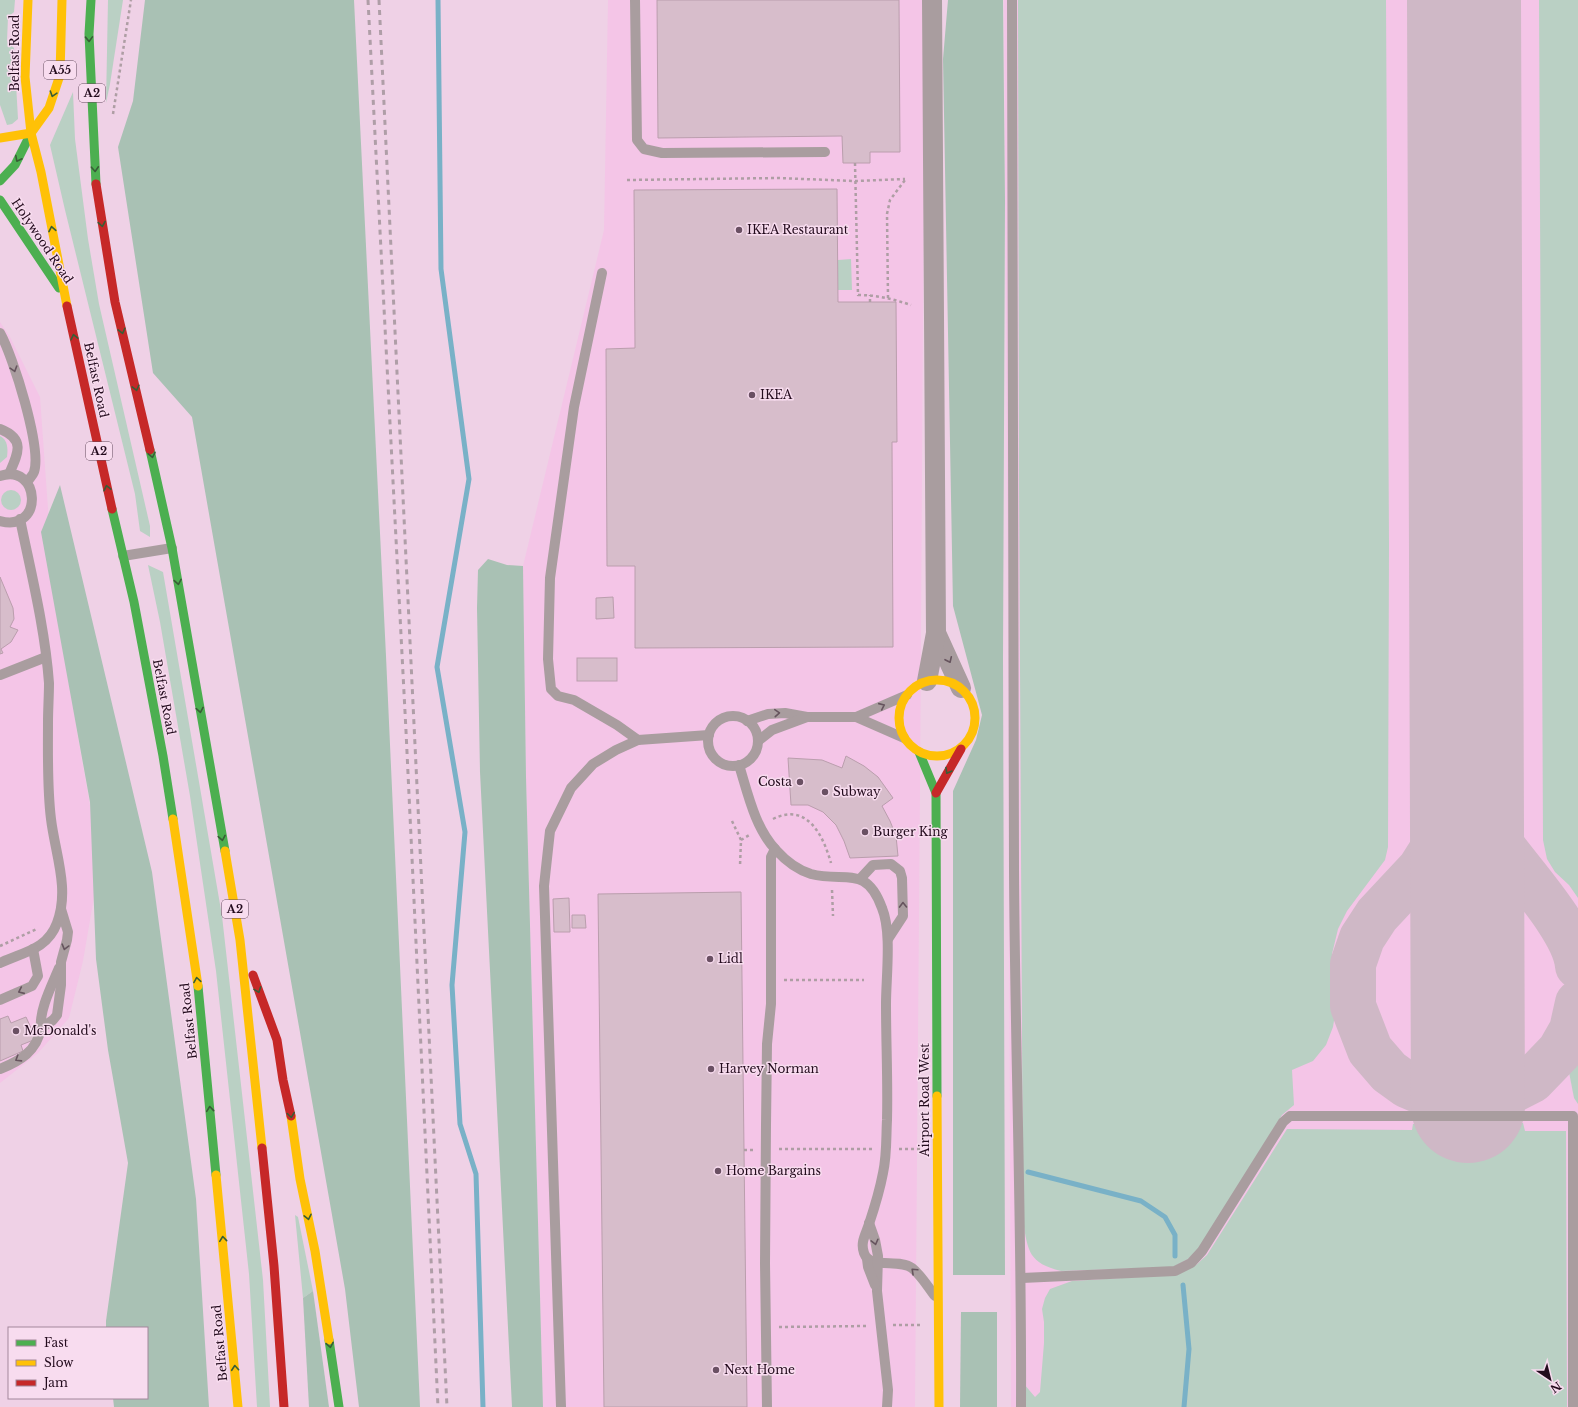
<svg xmlns="http://www.w3.org/2000/svg" width="1578" height="1407" font-family="'Libre Baskerville',serif">
<rect width="100%" height="100%" fill="#efd1e6"/>
<g fill="#f4c5e7">
<path d="M 608,0 L 925,0 L 920,790 L 915,1407 L 543,1407 L 526,777 L 523,566 L 604,230 Z"/>
<path d="M 1004,0 L 1578,0 L 1578,1407 L 1011,1407 L 1008,618 Z"/>
<path d="M 0,322 L 10,337 L 40,397 L 55,606 L 68,664 L 77,732 L 100,862 L 83,961 L 69,1018 L 38,1053 L 0,1083 Z"/>
</g>
<g fill="#bad0c4">
<path d="M 0,0 L 15,0 L 14,12 L 8,17 L 7,41 L 14,48 L 18,119 L 12,124 L 7,125 L 0,105 Z"/>
<path d="M 108,0 L 123,0 L 110,84 L 106,103 Z"/>
<path d="M 1018,0 L 1386,0 L 1389,544 L 1388,847 L 1385,860 L 1347,911 L 1338,929 L 1332,954 L 1332,983 L 1336,1008 L 1333,1027 L 1326,1045 L 1313,1061 L 1292,1070 L 1294,1105 L 1282,1115 L 1198,1250 L 1188,1259 L 1173,1267 L 1061,1271 C 1029,1263 1028,1252 1023,1221 L 1019,485 Z"/>
<path d="M 1539,0 L 1578,0 L 1578,898 L 1569,885 L 1555,872 L 1547,859 L 1543,840 Z"/>
<path d="M 73,92 L 75,139 L 88,239 L 99,304 L 150,526 L 150,537 L 140,531 L 135,494 L 65,210 L 50,145 Z"/>
<path d="M 851,259 L 852,290 L 838,290 L 838,260 Z"/>
<path d="M 0,436 C 8,440 8,449 7,457 L 0,463 Z"/>
<circle cx="11" cy="500" r="10"/>
<path d="M 148,565 L 163,572 L 222,916 L 263,1280 L 270,1407 L 257,1407 L 249,1274 L 216,971 L 190,796 L 160,622 Z"/>
<path d="M 1578,1053 L 1578,1104 L 1574,1098 L 1568,1067 Z"/>
<path d="M 1523,1123 L 1525,1131 L 1566,1131 L 1567,1407 L 1024,1407 L 1024,1384 L 1035,1397 L 1040,1392 L 1044,1343 L 1044,1322 L 1042,1309 L 1045,1298 L 1050,1289 L 1072,1281 L 1171,1275 L 1196,1265 L 1207,1255 L 1287,1129 L 1412,1130 L 1413,1124 Z"/>
<path d="M 295,1215 L 298,1217 L 313,1291 L 303,1298 Z"/>
</g>
<g fill="#a9c1b4">
<path d="M 145,0 L 354,0 L 386,656 L 420,1407 L 359,1407 L 345,1289 L 192,417 L 153,373 L 118,147 L 133,101 Z"/>
<path d="M 948,0 L 1003,0 L 1005,201 L 1003,660 L 1005,1275 L 953,1275 L 953,791 L 976,740 L 982,715 L 953,606 L 943,59 Z"/>
<path d="M 60,485 L 152,872 L 196,1199 L 209,1407 L 114,1407 L 113,1398 L 147,1398 L 147,1328 L 106,1328 L 106,1321 L 128,1163 L 108,1050 L 96,959 L 90,802 L 41,532 Z"/>
<path d="M 488,559 L 507,565 L 523,566 L 526,777 L 543,1407 L 512,1407 L 480,772 L 477,608 L 478,570 Z"/>
<path d="M 313,1291 L 329,1407 L 309,1407 L 303,1298 Z"/>
<path d="M 961,1312 L 997,1312 L 997,1407 L 960,1407 Z"/>
</g>
<g fill="none" stroke-linecap="round" stroke-linejoin="round">
<g stroke="#79b1c7" stroke-width="5">
<path d="M 438,0 L 441,269 L 469,479 L 437,667 L 465,832 L 452,985 L 460,1124 L 476,1174 L 483,1407"/>
<path d="M 1028,1172 L 1141,1201 L 1165,1217 L 1175,1235 L 1175,1256"/>
<path d="M 1183,1285 L 1189,1349 L 1184,1407"/>
</g>
<path stroke="#cfb8c6" stroke-width="46" d="M 1578,966 C 1575,928 1516,868 1494,835 C 1481,817 1474,794 1467,773 L 1453,812 L 1439,839 L 1420,869 L 1377,915 L 1362,938 L 1353,964 L 1353,1006 L 1370,1050 L 1389,1072 L 1407,1085 L 1435,1097 L 1468,1101 L 1490,1098 L 1509,1092 L 1532,1080 L 1560,1051 L 1572,1030 L 1578,1003"/>
<path stroke="#cfb8c6" stroke-width="114" d="M 1464,0 L 1468,1106"/>
</g>
<g fill="#d7bdcb" stroke="#ba9ead">
<path d="M 657,0 L 899,0 L 900,152 L 870,152 L 870,163 L 843,163 L 842,136 L 658,138 Z"/>
<path d="M 837,189 L 838,302 L 896,302 L 897,442 L 892,442 L 893,647 L 635,648 L 635,566 L 607,566 L 606,349 L 635,348 L 634,190 Z"/>
<path d="M 0,577 L 13,608 L 14,619 L 10,627 L 18,630 L 11,642 L 1,649 L 3,653 L 0,654 Z"/>
<path d="M 613,597 L 614,618 L 596,619 L 596,598 Z"/>
<rect x="577" y="658" width="40" height="23"/>
<path d="M 846,756 L 864,766 L 878,777 L 893,798 L 882,806 L 890,821 L 896,836 L 898,856 L 850,858 L 844,841 L 836,825 L 823,812 L 808,805 L 791,805 L 788,758 L 822,760 L 842,768 Z"/>
<path d="M 741,892 L 747,1407 L 604,1407 L 598,894 Z"/>
<path d="M 569,898 L 570,932 L 554,932 L 553,899 Z"/>
<path d="M 572,915 L 585,915 L 586,928 L 572,928 Z"/>
<path d="M 8,1016 L 11,1023 L 26,1017 L 36,1039 L 21,1045 L 23,1051 L 0,1061 L 0,1019 Z"/>
</g>
<g fill="none" stroke-linecap="round" stroke-linejoin="round">
<g stroke="#ae9ea4" stroke-width="2.5" stroke-dasharray="3 3" stroke-linecap="butt">
<path d="M 113,114 L 131,0"/>
<path d="M 855,163 L 858,295 C 877,295 893,299 911,305"/>
<path d="M 627,180 L 778,178 L 855,181 L 905,179"/>
<path d="M 888,298 L 887,214 L 890,200 L 905,180"/>
<path d="M 870,302 L 870,295"/>
<path d="M 773,819 C 807,802 823,835 831,863"/>
<path d="M 732,821 L 741,840 L 740,866"/>
<path d="M 741,840 L 751,834"/>
<path d="M 832,890 L 833,916"/>
<path d="M 0,946 L 37,929"/>
<path d="M 784,980 L 864,980"/>
<path d="M 779,1149 L 874,1149"/>
<path d="M 899,1149 L 920,1149"/>
<path d="M 744,1150 L 754,1150"/>
<path d="M 893,1325 L 920,1325"/>
<path d="M 779,1327 L 868,1326"/>
</g>
<g stroke="#a99d9f" stroke-width="10">
<path d="M 635,0 L 637,140 L 644,149 L 662,153 L 825,152"/>
<path d="M 1012,0 C 1013,290 1013,580 1014,870 C 1015,1049 1022,1228 1021,1407"/>
<path d="M 602,273 L 574,407 L 550,578 L 548,659 L 551,689 L 558,696 L 574,700 L 617,725 L 638,740"/>
<path d="M 0,333 C 13,356 42,448 34,472 C 33,475 29,479 27,482"/>
<path d="M 0,429 C 26,439 18,454 9,474"/>
<path d="M 0,476 C 40,462 45,533 0,521"/>
<path d="M 123,556 L 172,548"/>
<path d="M 0,675 L 46,657"/>
<circle cx="733" cy="741" r="25"/>
<path d="M 856,717 L 904,738"/>
<path d="M 747,721 L 768,714 L 785,713 L 807,717 L 856,717 L 907,695"/>
<path d="M 758,741 L 772,730 L 807,717"/>
<path d="M 739,765 C 748,794 755,828 776,850 C 785,860 798,870 811,874 C 845,883 866,864 882,908 C 892,932 886,977 886,1004 C 886,1043 888,1081 887,1120 C 886,1138 887,1155 883,1173 C 880,1189 874,1209 869,1224 C 866,1234 860,1242 864,1253 C 870,1270 899,1258 912,1268 C 921,1275 928,1287 935,1296"/>
<path d="M 860,879 L 873,865 L 891,864 L 900,871 L 902,878 L 903,916 L 888,939"/>
<path d="M 0,963 C 23,952 47,950 57,923 C 70,889 55,853 51,819 C 47,787 48,754 48,722 C 48,709 49,696 49,683 C 45,628 31,573 20,519"/>
<path d="M 0,1000 L 32,986 L 38,976 L 33,949"/>
<path d="M 41,1028 C 39,1010 52,985 59,968"/>
<path d="M 0,1069 C 20,1061 37,1051 41,1028 L 53,1020 L 57,1015 L 61,985 L 61,962 L 67,940 L 68,932 L 61,909"/>
<path d="M 869,1223 L 875,1240 L 878,1256 L 877,1291 L 888,1390 L 887,1407"/>
<path d="M 867,1259 L 868,1267 L 875,1285"/>
<path d="M 1022,1278 L 1175,1271 L 1191,1263 L 1202,1251 L 1283,1122 L 1290,1116 L 1573,1116 L 1573,1407"/>
<path d="M 561,1407 L 544,886 L 550,831 L 571,788 L 593,764 L 616,750 L 638,740 L 709,735"/>
<path d="M 767,1407 L 765,1263 L 766,1125 L 767,1044 L 771,1004 L 771,857 L 775,849"/>
</g>
<g stroke="#a99d9f" stroke-width="20">
<path d="M 936,633 L 961,688"/>
<path d="M 927,681 L 936,633 L 932,0"/>
</g>
<g stroke="#4caf50" stroke-width="9">
<path d="M 91,0 L 89,34 L 96,184"/>
<path d="M 0,181 L 15,165 L 31,133"/>
<path d="M 0,200 L 59,288"/>
<path d="M 150,450 L 172,548 L 225,851"/>
<path d="M 112,509 L 134,602 L 163,756 L 173,819"/>
<path d="M 919,752 L 936,793 L 937,1096"/>
<path d="M 198,986 L 216,1175"/>
<path d="M 329,1340 L 339,1407"/>
</g>
<g stroke="#ffc107" stroke-width="9">
<path d="M 28,0 L 25,77 L 31,133 L 41,172 L 67,306"/>
<path d="M 0,138 L 31,133 L 49,108 L 60,75 L 62,0"/>
<circle cx="937" cy="718" r="38"/>
<path d="M 173,819 L 198,986"/>
<path d="M 225,851 L 240,940 L 262,1148"/>
<path d="M 937,1096 L 939,1407"/>
<path d="M 291,1116 L 300,1179 L 315,1251 L 329,1340"/>
<path d="M 216,1175 L 238,1407"/>
</g>
<g stroke="#c62828" stroke-width="9">
<path d="M 96,184 L 115,302 L 150,450"/>
<path d="M 67,306 L 112,509"/>
<path d="M 936,793 L 961,749"/>
<path d="M 253,975 L 277,1040 L 283,1080 L 291,1116"/>
<path d="M 262,1148 L 274,1266 L 284,1407"/>
</g>
<g stroke="#af9ea7" stroke-width="3" stroke-dasharray="5 5" stroke-linecap="butt">
<path d="M 368,0 L 406,731 L 438,1407"/>
<path d="M 379,0 L 447,1407"/>
</g>
</g>
<defs><path id="oneway-chevron" d="M-2-3.5L2.5 0L-2 3.5" fill="none" stroke-width="1.6" stroke-linecap="round" stroke-linejoin="round"/></defs>
<g stroke="#385d36">
<use href="#oneway-chevron" transform="translate(89 39) rotate(88)"/>
<use href="#oneway-chevron" transform="translate(53 94) rotate(108)"/>
<use href="#oneway-chevron" transform="translate(18 159) rotate(117)"/>
<use href="#oneway-chevron" transform="translate(95 169) rotate(87)"/>
<use href="#oneway-chevron" transform="translate(102 224) rotate(81)"/>
<use href="#oneway-chevron" transform="translate(52 229) rotate(-101)"/>
<use href="#oneway-chevron" transform="translate(122 331) rotate(76)"/>
<use href="#oneway-chevron" transform="translate(74 337) rotate(-103)"/>
<use href="#oneway-chevron" transform="translate(136 388) rotate(76)"/>
<use href="#oneway-chevron" transform="translate(152 455) rotate(78)"/>
<use href="#oneway-chevron" transform="translate(107 488) rotate(-102)"/>
<use href="#oneway-chevron" transform="translate(178 582) rotate(80)"/>
<use href="#oneway-chevron" transform="translate(200 710) rotate(80)"/>
<use href="#oneway-chevron" transform="translate(948 771) rotate(120)"/>
<use href="#oneway-chevron" transform="translate(222 838) rotate(80)"/>
<use href="#oneway-chevron" transform="translate(197 980) rotate(-99)"/>
<use href="#oneway-chevron" transform="translate(258 990) rotate(70)"/>
<use href="#oneway-chevron" transform="translate(210 1109) rotate(-96)"/>
<use href="#oneway-chevron" transform="translate(291 1115) rotate(82)"/>
<use href="#oneway-chevron" transform="translate(308 1217) rotate(78)"/>
<use href="#oneway-chevron" transform="translate(223 1239) rotate(-96)"/>
<use href="#oneway-chevron" transform="translate(330 1345) rotate(80)"/>
<use href="#oneway-chevron" transform="translate(235 1368) rotate(-95)"/>
</g>
<g stroke="#66545e">
<use href="#oneway-chevron" transform="translate(14 369) rotate(73)"/>
<use href="#oneway-chevron" transform="translate(949 660) rotate(65)"/>
<use href="#oneway-chevron" transform="translate(882 706) rotate(-24)"/>
<use href="#oneway-chevron" transform="translate(777 713) rotate(-4)"/>
<use href="#oneway-chevron" transform="translate(903 905) rotate(-91)"/>
<use href="#oneway-chevron" transform="translate(65 947) rotate(105)"/>
<use href="#oneway-chevron" transform="translate(21 991) rotate(156)"/>
<use href="#oneway-chevron" transform="translate(18 1059) rotate(148)"/>
<use href="#oneway-chevron" transform="translate(875 1242) rotate(76)"/>
<use href="#oneway-chevron" transform="translate(914 1271) rotate(-137)"/>
</g>
<g fill="#6a5063" stroke="#f8dcef" stroke-width="1.5">
<circle cx="739" cy="230" r="4"/>
<circle cx="752" cy="395" r="4"/>
<circle cx="800" cy="782" r="4"/>
<circle cx="825" cy="792" r="4"/>
<circle cx="865" cy="832" r="4"/>
<circle cx="710" cy="959" r="4"/>
<circle cx="16" cy="1031" r="4"/>
<circle cx="711" cy="1069" r="4"/>
<circle cx="718" cy="1171" r="4"/>
<circle cx="716" cy="1370" r="4"/>
</g>
<g text-anchor="middle" stroke-width="3" stroke-linejoin="round" paint-order="stroke">
<g fill="#f8dcef" stroke="#634a5c" stroke-width="1">
<rect x="44" y="61" width="32" height="18" rx="3"/>
<rect x="79" y="84" width="26" height="18" rx="3"/>
<rect x="86" y="442" width="26" height="18" rx="3"/>
<rect x="222" y="900" width="26" height="18" rx="3"/>
</g>
<g font-size="11" font-weight="bold" fill="#230b1d">
<text x="60" y="74">A55</text>
<text x="92" y="97">A2</text>
<text x="99" y="455">A2</text>
<text x="235" y="913">A2</text>
</g>
<g font-size="12" fill="#230b1d" stroke="#f8dcef">
<text transform="translate(15 53) rotate(-90)" y="4">Belfast Road</text>
<text transform="translate(42 241) rotate(56)" y="4">Holywood Road</text>
<text transform="translate(96 380) rotate(78)" y="4">Belfast Road</text>
<text transform="translate(164 697) rotate(79)" y="4">Belfast Road</text>
<text transform="translate(189 1021) rotate(-96)" y="4">Belfast Road</text>
<text transform="translate(925 1100) rotate(-90)" y="4">Airport Road West</text>
<text transform="translate(220 1343) rotate(-95)" y="4">Belfast Road</text>
</g>
<g font-size="12" fill="#230b1d" stroke="#f8dcef" text-anchor="start">
<text x="747" y="234">IKEA Restaurant</text>
<text x="760" y="399">IKEA</text>
<text x="792" y="786" text-anchor="end">Costa</text>
<text x="833" y="796">Subway</text>
<text x="873" y="836">Burger King</text>
<text x="718" y="963">Lidl</text>
<text x="24" y="1035">McDonald's</text>
<text x="719" y="1073">Harvey Norman</text>
<text x="726" y="1175">Home Bargains</text>
<text x="724" y="1374">Next Home</text>
</g>
</g>
<rect x="8" y="1327" width="140" height="72" fill="#f8dcef" stroke="#a3889b"/>
<rect x="16" y="1340" width="20" height="6" fill="#4caf50" stroke="#a3889b"/>
<text x="44" y="1347" font-size="12" fill="#230b1d">Fast</text>
<rect x="16" y="1360" width="20" height="6" fill="#ffc107" stroke="#a3889b"/>
<text x="44" y="1367" font-size="12" fill="#230b1d">Slow</text>
<rect x="16" y="1380" width="20" height="6" fill="#c62828" stroke="#a3889b"/>
<text x="44" y="1387" font-size="12" fill="#230b1d">Jam</text>
<g transform="translate(1550 1379) rotate(145)" stroke="#f8dcef" stroke-width="3" paint-order="stroke">
<path d="M0-3L7 15L0 10L-7 15Z" fill="#230b1d"/>
<text y="-6" font-size="11" font-weight="bold" text-anchor="middle" fill="#230b1d">N</text>
</g>
</svg>
